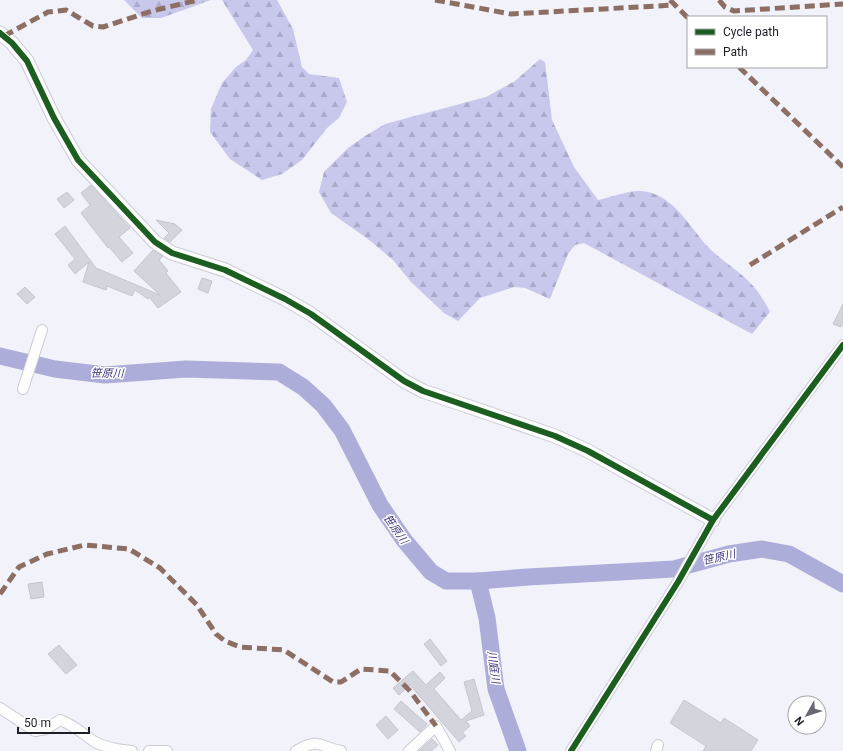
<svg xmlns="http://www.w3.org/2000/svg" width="843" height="751" font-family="Roboto,'Noto Sans JP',sans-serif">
<defs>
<pattern id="forest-firs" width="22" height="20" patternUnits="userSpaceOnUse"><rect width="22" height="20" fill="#c7c8ec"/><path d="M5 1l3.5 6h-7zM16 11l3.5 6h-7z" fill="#aaabca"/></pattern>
</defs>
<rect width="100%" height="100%" fill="#f1f2fa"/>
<g fill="url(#forest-firs)">
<path d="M 124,0 L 211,0 L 161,18 L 142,18 Z"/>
<path d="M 222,0 L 277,0 L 293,29 L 302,67 L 309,74 L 339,78 L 347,102 L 339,118 L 327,128 L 302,160 L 282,174 L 262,180 L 230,159 L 210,132 L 211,109 L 222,83 L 236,67 L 246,60 L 253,50 Z"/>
<path d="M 540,59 L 545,62 L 552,120 L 574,167 L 598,200 C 614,197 632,188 648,192 C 676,198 692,231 710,249 C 736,273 753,277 770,312 L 752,334 L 584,243 L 575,245 L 568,254 L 550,299 L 525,288 L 514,287 L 480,298 L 458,321 L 444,313 L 411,282 L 393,260 L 368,239 L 331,213 L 319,192 L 324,172 L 348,148 L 365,136 L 385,124 L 486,97 L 515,81 Z"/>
</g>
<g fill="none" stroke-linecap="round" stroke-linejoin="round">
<g stroke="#acadd8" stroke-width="17">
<path d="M 0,356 L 55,369 L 105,375 L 186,369 L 279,372 L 303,387 L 323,405 L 342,430 L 380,505 L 404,540 L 431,572 L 446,581 L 478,581 L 528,577 L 674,569 L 729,554 L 762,549 L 789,554 L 843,584"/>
<path d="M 478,581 L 487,618 L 496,689 L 518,751"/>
</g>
</g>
<g fill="#d4d4dd" stroke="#c6c6cf">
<path d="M 91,185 L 130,228 L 119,237 L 133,253 L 122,262 L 109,247 L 108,248 L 81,213 L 90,205 L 81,193 Z"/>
<path d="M 67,192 L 74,200 L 64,208 L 57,199 Z"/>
<path d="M 156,220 L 175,224 L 182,230 L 170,242 L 164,238 L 169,233 Z"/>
<path d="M 65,226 L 96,268 L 160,295 L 134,271 L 153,250 L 163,256 L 159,260 L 168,271 L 166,273 L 181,292 L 158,308 L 149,297 L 148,299 L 135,290 L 132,296 L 107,286 L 106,290 L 83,282 L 89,262 L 75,274 L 68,265 L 75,259 L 55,234 Z"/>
<path d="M 202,278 L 212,281 L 208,293 L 198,289 Z"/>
<path d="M 25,287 L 35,297 L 27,304 L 17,294 Z"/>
<path d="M 843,304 L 843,323 L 841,327 L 833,324 Z"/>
<path d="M 42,582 L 44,597 L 31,599 L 28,584 Z"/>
<path d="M 430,639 L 447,661 L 441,666 L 424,644 Z"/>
<path d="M 59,645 L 77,665 L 66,674 L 48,654 Z"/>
<path d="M 413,671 L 426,685 L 440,672 L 445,678 L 434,689 L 461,720 L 472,711 L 464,682 L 474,679 L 484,715 L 466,721 L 470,726 L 462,733 L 466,736 L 459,742 L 410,685 L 399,695 L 393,688 Z"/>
<path d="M 684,700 L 721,723 L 724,718 L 758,740 L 751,751 L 703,751 L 706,746 L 670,723 Z"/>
<path d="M 401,701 L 427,724 L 420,732 L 394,709 Z"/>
<path d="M 386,716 L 398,730 L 388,739 L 376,725 Z"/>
<path d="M 432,739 L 438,745 L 431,751 L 419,751 Z"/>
</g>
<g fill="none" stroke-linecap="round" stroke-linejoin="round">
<g stroke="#cbccd4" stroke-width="12">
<g id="minor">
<path d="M 23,389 L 42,330"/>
<path d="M 0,708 L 35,731 L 46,729 L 60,720 C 74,725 83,734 95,742 C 106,748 120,750 132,751"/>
<path d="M 149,751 L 167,751"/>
<path d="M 296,751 C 320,737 319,747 341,751"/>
<path d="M 409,751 L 436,726 L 450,751"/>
<path d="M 571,751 L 678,582 L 713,520 L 843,345"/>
<path d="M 656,751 L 658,745"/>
</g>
</g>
<g stroke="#cbccd4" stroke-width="15">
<path id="tertiary" d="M 0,33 L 12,43 L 27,61 L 54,118 L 78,160 L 155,242 L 172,253 L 225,270 L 285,299 L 311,314 L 404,381 L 423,391 L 555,436 L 588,451 L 713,520"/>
</g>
<use href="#minor" stroke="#fdfdfe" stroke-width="10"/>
<use href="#tertiary" stroke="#fdfdfe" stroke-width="13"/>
<g stroke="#8d6e63" stroke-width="5" stroke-dasharray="10 5" stroke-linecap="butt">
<path d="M 435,0 L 511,14 L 675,5"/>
<path d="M 670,0 L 688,18"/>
<path d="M 719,0 L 725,7 L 734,11 L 843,4"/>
<path d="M 4,36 L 48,12 L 66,10 L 93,26 L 103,27 L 152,11 L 198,0"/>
<path d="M 739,67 L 843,167"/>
<path d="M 750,265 L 843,207"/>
<path d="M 0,594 L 19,567 L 47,554 L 85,545 L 129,549 L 160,568 L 197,605 L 216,634 L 225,641 L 240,647 L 284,650 L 333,682 L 341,682 L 361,669 L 390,671 L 410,691 L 436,726"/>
</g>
<g stroke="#fff" stroke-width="8">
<g id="cycleway">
<path d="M 0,33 L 12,43 L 27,61 L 54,118 L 78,160 L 155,242 L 172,253 L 225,270 L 285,299 L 311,314 L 404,381 L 423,391 L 555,436 L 588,451 L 713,520"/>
<path d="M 571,751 L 678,582 L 713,520 L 843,345"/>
</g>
</g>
<use href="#cycleway" stroke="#1b5e20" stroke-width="6"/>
</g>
<g text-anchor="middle" stroke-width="3" stroke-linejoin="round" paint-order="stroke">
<g font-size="11" font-style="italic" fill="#3d367c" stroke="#fff">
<text transform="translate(107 373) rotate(1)" y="4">笹原川</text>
<text transform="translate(396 529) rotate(55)" y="4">笹原川</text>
<text transform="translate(719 557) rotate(-13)" y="4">笹原川</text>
<text transform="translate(494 667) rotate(82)" y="4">川庭川</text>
</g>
</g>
<rect x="687" y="16" width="140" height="52" fill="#ffffff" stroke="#a5a5a9"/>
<rect x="695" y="29" width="20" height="6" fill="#1b5e20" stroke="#a5a5a9"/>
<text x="723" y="36" font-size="12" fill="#1e1e28">Cycle path</text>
<rect x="695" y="49" width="20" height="6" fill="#8d6e63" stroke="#a5a5a9"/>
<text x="723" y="56" font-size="12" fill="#1e1e28">Path</text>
<g transform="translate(807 715) rotate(231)"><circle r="19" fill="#ffffff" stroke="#a5a5a9"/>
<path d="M0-3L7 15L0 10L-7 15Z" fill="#686872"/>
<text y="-6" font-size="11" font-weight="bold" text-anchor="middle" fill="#1e1e28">N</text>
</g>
<path d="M18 727v6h71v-6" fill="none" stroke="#1e1e28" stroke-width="2"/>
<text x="24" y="727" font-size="12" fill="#1e1e28" stroke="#ffffff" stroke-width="3" paint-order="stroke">50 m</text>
</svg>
